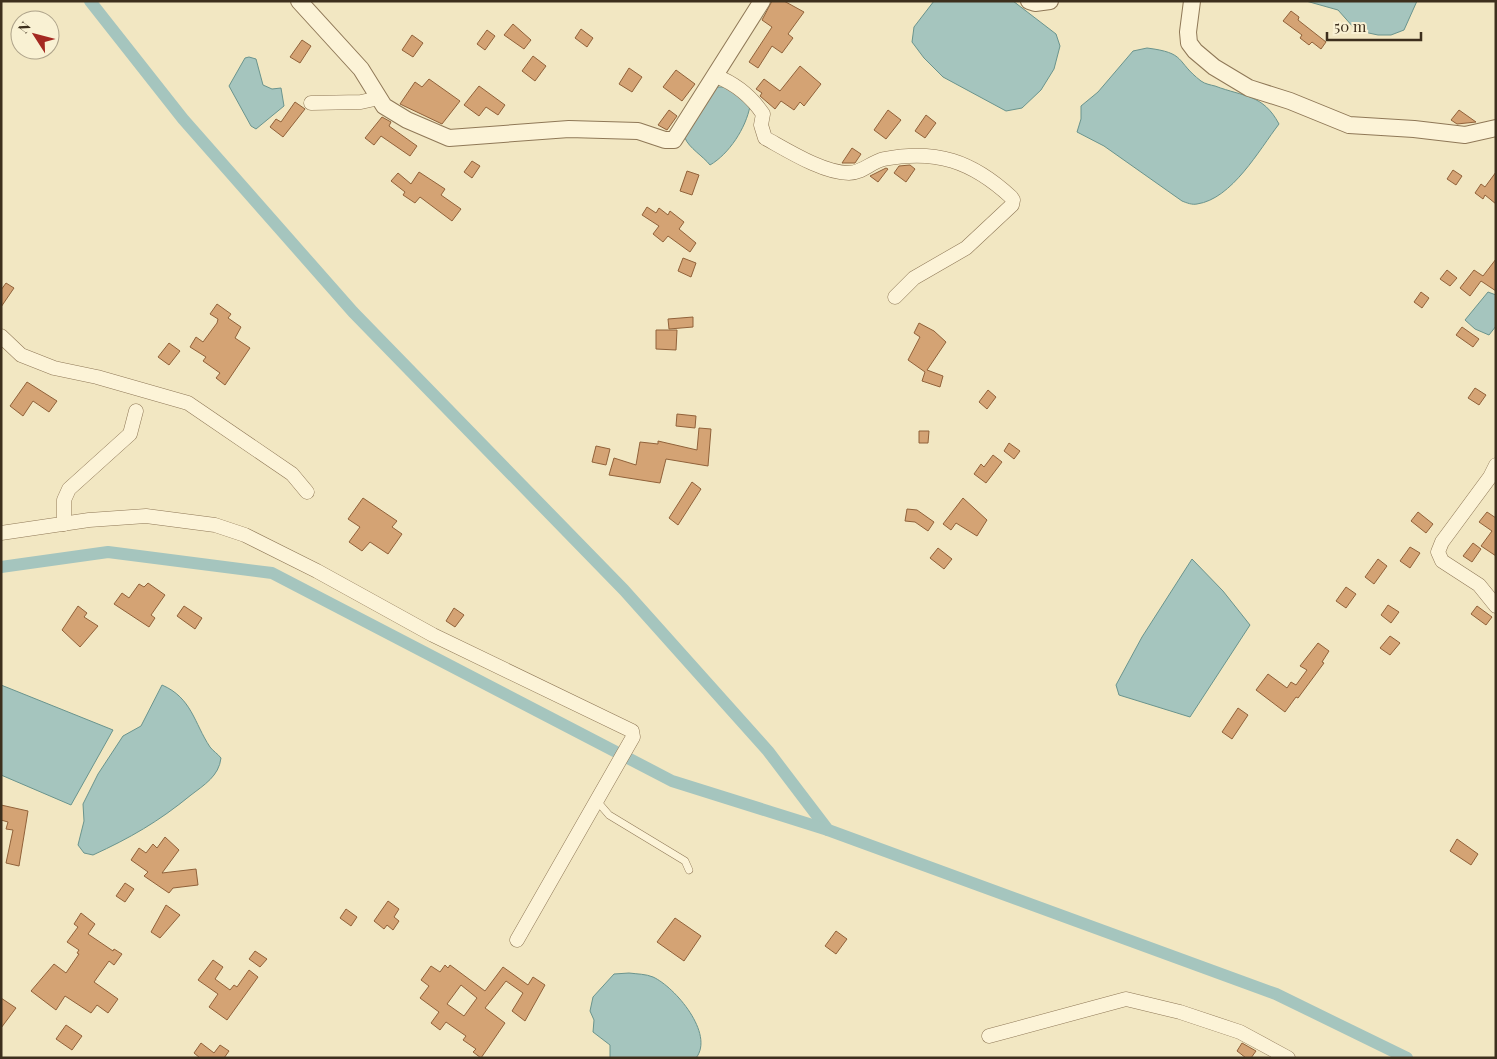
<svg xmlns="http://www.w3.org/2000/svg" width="1497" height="1059" font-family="'Playfair Display',serif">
<rect width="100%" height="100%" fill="#f2e7c2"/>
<g fill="#a5c5be" stroke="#6a948d">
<path d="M 934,1 L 1013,1 L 1056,34 L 1060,46 L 1054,69 L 1041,90 L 1022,108 L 1006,111 L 943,77 L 924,58 L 912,42 L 914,27 Z"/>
<path d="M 1306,1 L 1417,1 L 1404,30 L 1391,35 L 1378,35 L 1364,32 L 1354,28 L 1338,10 Z"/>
<path d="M 1147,48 C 1187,53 1175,61 1201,81 C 1205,84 1211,85 1215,86 C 1244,97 1263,94 1279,124 C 1259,150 1232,199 1197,204 C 1192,205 1187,203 1182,201 L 1104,146 L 1077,132 L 1081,119 L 1081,106 L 1098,92 L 1133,51 Z"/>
<path d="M 249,57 L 256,59 L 263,85 L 272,89 L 281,88 L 284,106 L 256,129 L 251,126 L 229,86 L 245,58 Z"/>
<path d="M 715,87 L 727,87 L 750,106 C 746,128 729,154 710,165 C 703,156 689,148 685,138 Z"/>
<path d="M 1488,292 L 1496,295 L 1496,326 L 1489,335 L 1475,329 L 1465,320 Z"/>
<path d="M 1192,559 L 1223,591 L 1250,625 L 1190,717 L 1119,695 L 1116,685 L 1142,637 Z"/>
<path d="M 1,685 L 113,730 L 71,805 L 1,775 Z"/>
<path d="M 162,685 C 192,698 194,723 210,747 C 213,751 218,754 221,758 C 219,776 204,785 191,795 C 158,822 130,838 93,855 L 84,853 L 78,845 L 84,821 L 83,804 L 98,774 L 123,736 L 141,726 Z"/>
<path d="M 629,973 C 637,974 646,974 653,977 C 675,987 715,1034 696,1058 L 610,1058 L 610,1045 L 593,1032 L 594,1020 L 590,1011 L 593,997 L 614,974 Z"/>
</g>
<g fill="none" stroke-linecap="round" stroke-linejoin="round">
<g stroke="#a5c5be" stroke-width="12">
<path d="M 90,1 L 183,119 L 353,312 L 624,590 L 768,751 L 828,830 L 1276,994 L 1407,1058"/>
<path d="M 1,567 L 108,552 L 272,573 L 672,781 L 828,830"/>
</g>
</g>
<g fill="#d4a374" stroke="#91623a" fill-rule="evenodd">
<path d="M 772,1 L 784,1 L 804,12 L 788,34 L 793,38 L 782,53 L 772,46 L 758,68 L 749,62 L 772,27 L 762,20 Z"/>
<path d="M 1291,11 L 1299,17 L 1298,20 L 1326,42 L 1321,49 L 1312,42 L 1309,45 L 1300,38 L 1302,35 L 1283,21 Z"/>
<path d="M 513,24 L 531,40 L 524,49 L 504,35 Z"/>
<path d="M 581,29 L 593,38 L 587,47 L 575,38 Z"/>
<path d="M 487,30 L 495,36 L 485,50 L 477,44 Z"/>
<path d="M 412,35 L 423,43 L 413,57 L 402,50 Z"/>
<path d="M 302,40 L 311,46 L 300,63 L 290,57 Z"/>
<path d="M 533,56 L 546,66 L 535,81 L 522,71 Z"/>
<path d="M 800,66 L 821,84 L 804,106 L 800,102 L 794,110 L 781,101 L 775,109 L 760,96 L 762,93 L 756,89 L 764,79 L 780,91 Z"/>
<path d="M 629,68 L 642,77 L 632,92 L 619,84 Z"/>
<path d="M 676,70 L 695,84 L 682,101 L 663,87 Z"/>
<path d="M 429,79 L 460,101 L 442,124 L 400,104 L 415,82 L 422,87 Z"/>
<path d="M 479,86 L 505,105 L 498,115 L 486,107 L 479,116 L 464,105 Z"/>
<path d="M 295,102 L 305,109 L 283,137 L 270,127 L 276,119 L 281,122 Z"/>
<path d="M 669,110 L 677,116 L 667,130 L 658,125 Z"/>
<path d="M 888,110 L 901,120 L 886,139 L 874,130 Z"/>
<path d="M 1459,110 L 1476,122 L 1457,124 L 1451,120 Z"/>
<path d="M 926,115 L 936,123 L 925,138 L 915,131 Z"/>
<path d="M 382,117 L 391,122 L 389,126 L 417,146 L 410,156 L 381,136 L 374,145 L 365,138 Z"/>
<path d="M 852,148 L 861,154 L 855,163 L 842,163 Z"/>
<path d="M 472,161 L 480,166 L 472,178 L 464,172 Z"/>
<path d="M 910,165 L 915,169 L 906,182 L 894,173 L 899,166 Z"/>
<path d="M 886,168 L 888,169 L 878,182 L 870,176 Z"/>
<path d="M 1453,170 L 1462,176 L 1456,185 L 1447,179 Z"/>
<path d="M 687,171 L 699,175 L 692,195 L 680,191 Z"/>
<path d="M 419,172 L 445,189 L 441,195 L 461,209 L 452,221 L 420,197 L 415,203 L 403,195 L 405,192 L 391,181 L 398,173 L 411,184 Z"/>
<path d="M 1496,172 L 1496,204 L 1485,195 L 1483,199 L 1475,193 L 1481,184 L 1485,187 Z"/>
<path d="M 647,207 L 656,213 L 659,208 L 668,215 L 670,211 L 684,222 L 679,229 L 696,243 L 690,252 L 668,236 L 663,242 L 653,234 L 659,226 L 642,215 Z"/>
<path d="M 683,258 L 696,263 L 691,277 L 678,271 Z"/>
<path d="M 1496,259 L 1496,291 L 1481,281 L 1470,296 L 1460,288 L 1474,270 L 1483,276 Z"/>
<path d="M 1447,270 L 1457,278 L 1450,286 L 1440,279 Z"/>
<path d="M 6,283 L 14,288 L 1,307 L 1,290 Z"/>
<path d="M 1421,292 L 1429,298 L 1422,308 L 1414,302 Z"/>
<path d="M 217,304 L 231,314 L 228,318 L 241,327 L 235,338 L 250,348 L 225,385 L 216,378 L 220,373 L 203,361 L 206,357 L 190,347 L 196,337 L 203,342 L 217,323 L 218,319 L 210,314 Z"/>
<path d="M 693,317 L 693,327 L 669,329 L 668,319 Z"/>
<path d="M 919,323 L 934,331 L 946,342 L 927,370 L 943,376 L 940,387 L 922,381 L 925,372 L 908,360 L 920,337 L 914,333 Z"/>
<path d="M 1462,327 L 1479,339 L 1473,347 L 1456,335 Z"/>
<path d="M 656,330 L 677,330 L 676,350 L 656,349 Z"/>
<path d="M 169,343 L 180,351 L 169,365 L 158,357 Z"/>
<path d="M 27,382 L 57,401 L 49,412 L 33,401 L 23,416 L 10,406 Z"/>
<path d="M 1475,388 L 1486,395 L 1479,405 L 1468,398 Z"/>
<path d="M 988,390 L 996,397 L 987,409 L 979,402 Z"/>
<path d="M 677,414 L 696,416 L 695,428 L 676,426 Z"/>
<path d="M 699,428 L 711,429 L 708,466 L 666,459 L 660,483 L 609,475 L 614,458 L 636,465 L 640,442 L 658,444 L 658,441 L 697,450 Z"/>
<path d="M 919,431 L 929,431 L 928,443 L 919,443 Z"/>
<path d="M 1009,443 L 1020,451 L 1014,459 L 1004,451 Z"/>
<path d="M 596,446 L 610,449 L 606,465 L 592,462 Z"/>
<path d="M 993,455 L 1002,462 L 986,483 L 974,474 L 981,464 L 984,467 Z"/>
<path d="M 692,482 L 701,489 L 678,525 L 669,518 Z"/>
<path d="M 363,498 L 397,521 L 392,527 L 402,534 L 388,554 L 370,542 L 362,551 L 349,542 L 360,527 L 348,519 Z"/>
<path d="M 963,498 L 987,520 L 977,536 L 956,523 L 951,530 L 943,524 Z"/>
<path d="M 907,509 L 917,510 L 934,522 L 928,531 L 915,522 L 905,521 Z"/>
<path d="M 1418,512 L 1433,524 L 1426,533 L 1411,521 Z"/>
<path d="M 1487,512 L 1496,518 L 1496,556 L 1481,546 L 1492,531 L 1479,522 Z"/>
<path d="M 1473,543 L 1481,549 L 1472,562 L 1463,556 Z"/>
<path d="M 1410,547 L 1420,553 L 1410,568 L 1400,561 Z"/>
<path d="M 938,548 L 952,559 L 944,569 L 930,558 Z"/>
<path d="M 1378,559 L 1387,566 L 1374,584 L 1365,577 Z"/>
<path d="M 148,583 L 165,595 L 151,615 L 155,618 L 149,627 L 114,604 L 122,593 L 129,598 L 139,584 L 144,587 Z"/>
<path d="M 1346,587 L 1356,594 L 1346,608 L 1336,601 Z"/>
<path d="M 1388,605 L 1399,612 L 1391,623 L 1381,615 Z"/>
<path d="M 78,606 L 87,613 L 84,617 L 98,626 L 80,647 L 62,630 Z"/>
<path d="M 184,606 L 202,618 L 195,629 L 177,616 Z"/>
<path d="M 1477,606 L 1492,617 L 1486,625 L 1471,614 Z"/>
<path d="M 454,608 L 464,615 L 455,627 L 446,621 Z"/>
<path d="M 1390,636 L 1400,643 L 1390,655 L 1380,648 Z"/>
<path d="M 1318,643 L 1329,651 L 1322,662 L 1324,663 L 1298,698 L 1296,697 L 1285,712 L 1256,690 L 1268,674 L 1287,688 L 1291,682 L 1296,685 L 1307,670 L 1300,666 Z"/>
<path d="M 1238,708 L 1248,715 L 1232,739 L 1222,732 Z"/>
<path d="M 1,805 L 28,811 L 19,866 L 6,863 L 13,830 L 6,829 L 8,822 L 1,820 Z"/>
<path d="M 165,837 L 179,850 L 162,873 L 196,869 L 198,885 L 173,888 L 169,893 L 144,876 L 148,872 L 131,860 L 139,848 L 146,853 L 153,844 L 157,848 Z"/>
<path d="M 1457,839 L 1478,854 L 1471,865 L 1450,851 Z"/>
<path d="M 125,883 L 134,889 L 125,902 L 116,896 Z"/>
<path d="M 388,901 L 399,909 L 394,917 L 399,921 L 393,930 L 387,925 L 384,929 L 374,921 Z"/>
<path d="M 166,905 L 180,915 L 160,938 L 151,932 Z"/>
<path d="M 346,909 L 357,917 L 351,926 L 340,918 Z"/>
<path d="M 81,913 L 95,924 L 88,934 L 113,951 L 114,949 L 122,954 L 114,965 L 109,961 L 94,982 L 118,999 L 108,1013 L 97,1005 L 91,1013 L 65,996 L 56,1010 L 31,991 L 54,964 L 66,973 L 79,954 L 77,953 L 79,950 L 67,942 L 78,927 L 74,924 Z"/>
<path d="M 675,918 L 701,936 L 684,961 L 657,942 Z"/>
<path d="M 836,931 L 847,939 L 836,954 L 825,946 Z"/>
<path d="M 255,951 L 267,959 L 260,967 L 249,959 Z"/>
<path d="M 213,960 L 223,967 L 215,979 L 230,990 L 234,985 L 237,987 L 249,970 L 258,977 L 227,1020 L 209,1007 L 218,994 L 198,980 Z"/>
<path d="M 445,965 L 448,968 L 450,965 L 485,991 L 503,967 L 528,985 L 533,977 L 545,985 L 525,1021 L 512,1011 L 523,993 L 506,981 L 485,1008 L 505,1023 L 481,1058 L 473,1052 L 476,1049 L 463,1040 L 466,1036 L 446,1022 L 440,1030 L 431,1023 L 439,1012 L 420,998 L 429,986 L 421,980 L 431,966 L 440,972 ZM 461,985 L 477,998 L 464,1016 L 447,1004 Z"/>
<path d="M 1,998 L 16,1008 L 1,1028 Z"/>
<path d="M 66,1025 L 82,1036 L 72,1050 L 56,1039 Z"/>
<path d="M 201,1043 L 214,1053 L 220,1045 L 229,1051 L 224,1058 L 200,1058 L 194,1053 Z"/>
<path d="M 1242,1043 L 1256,1051 L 1251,1058 L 1246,1058 L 1237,1051 Z"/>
</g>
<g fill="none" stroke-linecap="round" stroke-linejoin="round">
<g stroke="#8f7857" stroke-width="8">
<path id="service" d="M 597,801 L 609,815 L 685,861 L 689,870"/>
</g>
<g stroke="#8f7857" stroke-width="15">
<g id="minor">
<path d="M 716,76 C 736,84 751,96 763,114 L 761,125 L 765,138 C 787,150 823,173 849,173 C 862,173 871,162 884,159 C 936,149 972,161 1011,197 L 1013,200 L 1012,205 L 966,248 L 914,278 L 895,297"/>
<path d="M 311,103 L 361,102 L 379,98"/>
<path d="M 1,336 L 21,355 L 54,368 L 97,377 L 188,403 L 292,474 L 307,492"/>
<path d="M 1496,465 L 1490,477 L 1442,542 L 1438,552 L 1442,561 L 1479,585 L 1496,606"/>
<path d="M 64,524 L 64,500 L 69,489 L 130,434 L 136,411"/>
<path d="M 1,533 L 89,520 L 146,516 L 215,525 L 245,535 L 317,571 L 433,635 L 632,731 L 633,737 L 517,940"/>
<path d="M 989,1036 L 1126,999 L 1180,1012 L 1240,1032 L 1288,1058"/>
</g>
</g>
<g stroke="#8f7857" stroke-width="18">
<g id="tertiary">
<path d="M 299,1 L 361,69 L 384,106 L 407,120 L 449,138 L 569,129 L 638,131 L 665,140 L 674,140 L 762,1"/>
<path d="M 1029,1 L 1035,3 L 1050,1"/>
<path d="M 1192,1 L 1188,32 L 1189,43 L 1195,51 L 1214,67 L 1249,88 L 1290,101 L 1349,125 L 1414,129 L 1465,135 L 1496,128"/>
</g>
</g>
<use href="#service" stroke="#fcf3d7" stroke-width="7"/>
<use href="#minor" stroke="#fcf3d7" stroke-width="14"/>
<use href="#tertiary" stroke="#fcf3d7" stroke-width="16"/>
</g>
<rect width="1497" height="1059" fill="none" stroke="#3d2f1d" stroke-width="5"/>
<g transform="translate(35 35) rotate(306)"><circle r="24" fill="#f9f1d3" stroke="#aea38a"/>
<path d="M0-4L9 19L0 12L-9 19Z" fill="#a42921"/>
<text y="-8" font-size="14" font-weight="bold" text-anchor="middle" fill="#3d2f1d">N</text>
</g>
<path d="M1327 32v8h94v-8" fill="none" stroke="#3d2f1d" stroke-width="2.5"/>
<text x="1334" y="32" font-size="15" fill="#3d2f1d" stroke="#f9f1d3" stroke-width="4" paint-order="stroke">50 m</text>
</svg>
